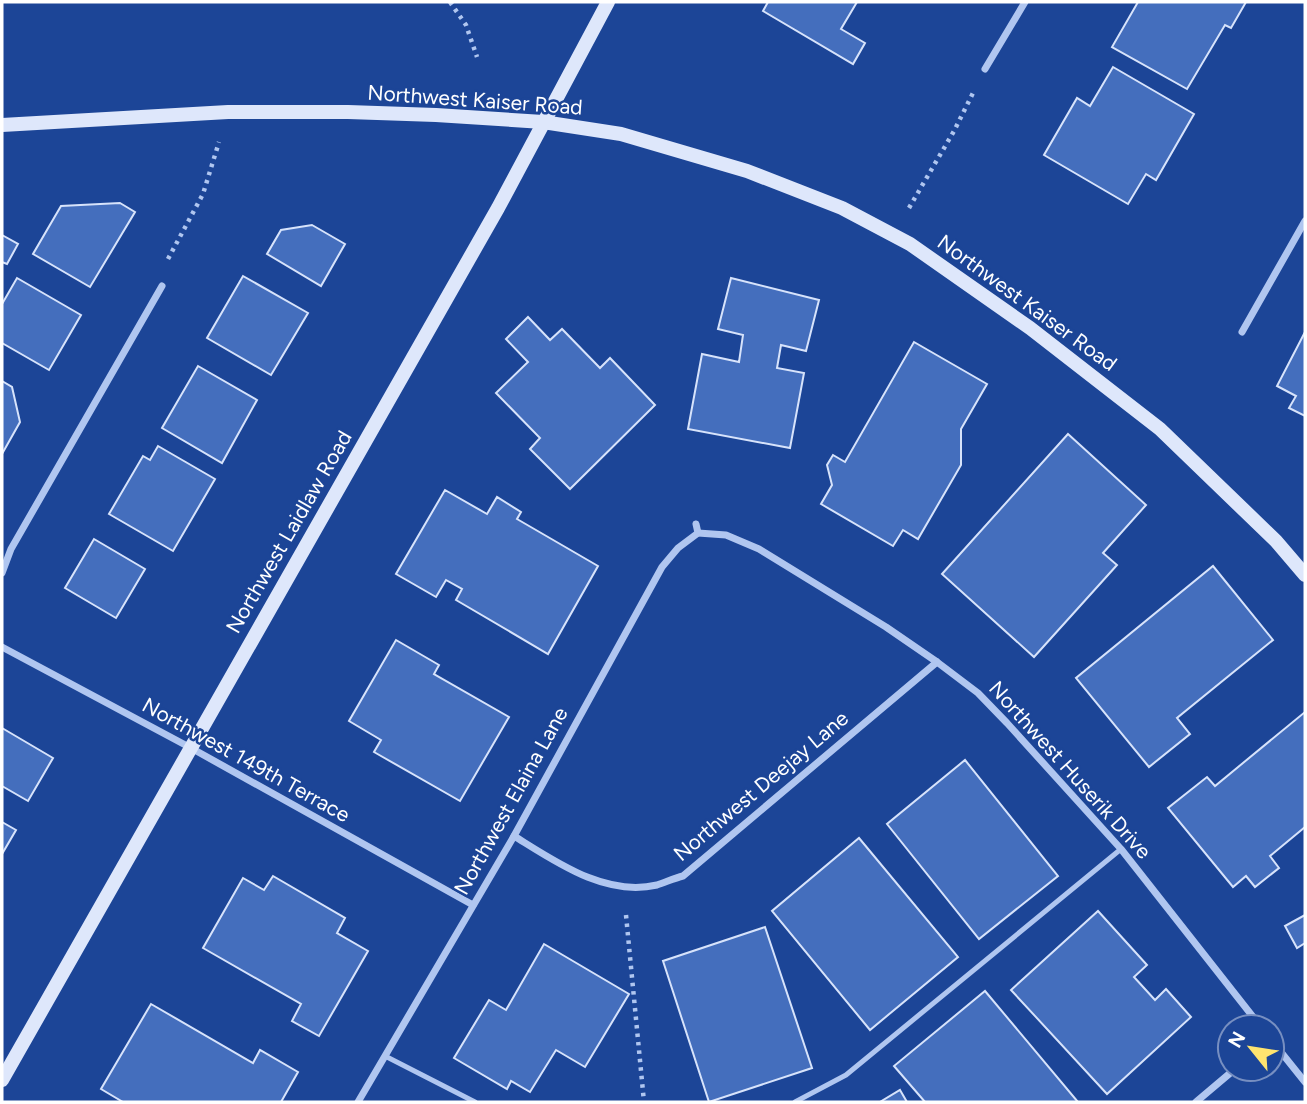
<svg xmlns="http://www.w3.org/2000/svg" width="1307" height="1104" font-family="Figtree,sans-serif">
<rect width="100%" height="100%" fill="#1c4597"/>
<g fill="#446ebd" stroke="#d7e3fb" stroke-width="2">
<path d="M 768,2 L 857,2 L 841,29 L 865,43 L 853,64 L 763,11 Z"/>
<path d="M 1138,2 L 1246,2 L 1231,28 L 1225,25 L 1187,89 L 1112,47 Z"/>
<path d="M 1113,67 L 1194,114 L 1156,180 L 1146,174 L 1128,204 L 1044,155 L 1077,98 L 1090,106 Z"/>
<path d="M 120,203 L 135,212 L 90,287 L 33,254 L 61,206 Z"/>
<path d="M 312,225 L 345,244 L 321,286 L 267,254 L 281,230 Z"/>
<path d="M 2,235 L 18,244 L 7,264 L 2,262 Z"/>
<path d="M 243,276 L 308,313 L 271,375 L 207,338 Z"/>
<path d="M 17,278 L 81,315 L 49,370 L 2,343 L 2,304 Z"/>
<path d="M 731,278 L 819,300 L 806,351 L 781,345 L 777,368 L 804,373 L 790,448 L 688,429 L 702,354 L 739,362 L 743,335 L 718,329 Z"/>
<path d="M 528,317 L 550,340 L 562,329 L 600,368 L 610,358 L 655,405 L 570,489 L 530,449 L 540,438 L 496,393 L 528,362 L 506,339 Z"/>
<path d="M 1305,332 L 1305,416 L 1289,408 L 1296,396 L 1277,386 Z"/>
<path d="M 914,342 L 987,384 L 961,429 L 961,465 L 918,539 L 903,530 L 893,546 L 821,504 L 832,485 L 827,465 L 833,455 L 845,462 Z"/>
<path d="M 198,366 L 257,400 L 222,463 L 162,428 Z"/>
<path d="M 2,381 L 12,387 L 20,422 L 2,454 Z"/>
<path d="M 1068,434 L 1146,505 L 1103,553 L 1117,565 L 1034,657 L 942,574 Z"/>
<path d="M 158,446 L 215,479 L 173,551 L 109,514 L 143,456 L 150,460 Z"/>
<path d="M 445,490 L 487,514 L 497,497 L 521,512 L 517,519 L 598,566 L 548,654 L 456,600 L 462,589 L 446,580 L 436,597 L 396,574 Z"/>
<path d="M 94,539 L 145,569 L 116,618 L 65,588 Z"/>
<path d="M 1213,566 L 1273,640 L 1177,718 L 1190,734 L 1149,767 L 1076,678 Z"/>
<path d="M 396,640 L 439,665 L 434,674 L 509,717 L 460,801 L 374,752 L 381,740 L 349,721 Z"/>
<path d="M 1305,712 L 1305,827 L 1270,856 L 1279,868 L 1255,887 L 1246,876 L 1233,887 L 1168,808 L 1207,777 L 1215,786 Z"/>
<path d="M 2,728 L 53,758 L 28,801 L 2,786 Z"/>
<path d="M 965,760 L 1058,876 L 979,939 L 887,824 Z"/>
<path d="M 2,822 L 16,830 L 2,854 Z"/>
<path d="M 859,838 L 958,957 L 870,1030 L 772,911 Z"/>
<path d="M 273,876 L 345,918 L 337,933 L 368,951 L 319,1036 L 292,1021 L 301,1004 L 203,948 L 243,878 L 264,890 Z"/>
<path d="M 1098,911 L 1147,965 L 1134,977 L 1155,1000 L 1166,989 L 1191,1017 L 1107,1094 L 1011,990 Z"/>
<path d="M 1305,915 L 1305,943 L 1297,948 L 1285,926 Z"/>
<path d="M 765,927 L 812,1068 L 709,1102 L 663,961 Z"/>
<path d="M 544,944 L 629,994 L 585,1067 L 556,1050 L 530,1092 L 511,1081 L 507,1089 L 454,1058 L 489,1000 L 506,1010 Z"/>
<path d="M 985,991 L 1078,1102 L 925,1102 L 894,1066 Z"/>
<path d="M 151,1004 L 253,1063 L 260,1050 L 298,1072 L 281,1102 L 123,1102 L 101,1089 Z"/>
<path d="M 900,1090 L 907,1102 L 880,1102 Z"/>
</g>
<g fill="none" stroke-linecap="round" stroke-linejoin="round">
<g stroke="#b0c6f0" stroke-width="4.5" stroke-dasharray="3.5 5" stroke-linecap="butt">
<path d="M 450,2 L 466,25 L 477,57"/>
<path d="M 909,208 L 954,131 L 973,93"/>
<path d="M 168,259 L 203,194 L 219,142"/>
<path d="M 626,915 L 644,1102"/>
</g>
<g stroke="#b0c6f0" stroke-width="5">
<path d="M 385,1056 L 475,1102"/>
<path d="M 795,1102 L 846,1075 L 1121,849"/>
</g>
<g stroke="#b0c6f0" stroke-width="7">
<path d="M 985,69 L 1025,2"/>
<path d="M 1242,332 L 1305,221"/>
<path d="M 698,533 L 726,535 L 759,549 L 886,627 L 937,662 L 978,693 L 1007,723 L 1121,849 L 1261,1027"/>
<path d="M 2,573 L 11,549 L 162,286"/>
<path d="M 2,647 L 191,748 L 473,905"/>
<path d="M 514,836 C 556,862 605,897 657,885 C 666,882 675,878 683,876 L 937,662"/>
<path d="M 1272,1041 L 1305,1082"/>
<path d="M 358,1102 L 514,836 L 662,567 L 678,548 L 698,533 L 696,524"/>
<path d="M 1196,1102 L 1235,1069"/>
</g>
<g stroke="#dee7fb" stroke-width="14">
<path d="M 2,125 L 228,112 L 348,112 L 436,115 L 543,122 L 621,134 L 747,171 L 842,208 L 910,244 L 1030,328 L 1160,429 L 1276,541 L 1305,575"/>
<path d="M 2,1080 L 498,208 L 608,2"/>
</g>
</g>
<g text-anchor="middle" stroke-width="5" stroke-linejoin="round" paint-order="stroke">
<g font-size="21" fill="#fff" stroke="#1c4597">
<text transform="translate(475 100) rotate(4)" y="7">Northwest Kaiser Road</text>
<text transform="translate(1027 303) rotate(36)" y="7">Northwest Kaiser Road</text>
<text transform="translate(289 532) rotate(-60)" y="7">Northwest Laidlaw Road</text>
<text transform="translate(246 760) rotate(29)" y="7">Northwest 149th Terrace</text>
<text transform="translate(1070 770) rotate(48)" y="7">Northwest Huserik Drive</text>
<text transform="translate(761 786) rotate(-40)" y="7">Northwest Deejay Lane</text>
<text transform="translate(511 801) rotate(-61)" y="7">Northwest Elaina Lane</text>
</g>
</g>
<rect width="1307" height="1104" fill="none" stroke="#ffffff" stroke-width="7"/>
<g transform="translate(1251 1048) rotate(300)"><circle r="33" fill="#1c4597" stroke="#778fc1" stroke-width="2"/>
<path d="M0-5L12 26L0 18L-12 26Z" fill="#ffe46f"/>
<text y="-10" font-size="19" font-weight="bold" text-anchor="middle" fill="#ffffff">N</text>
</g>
</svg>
